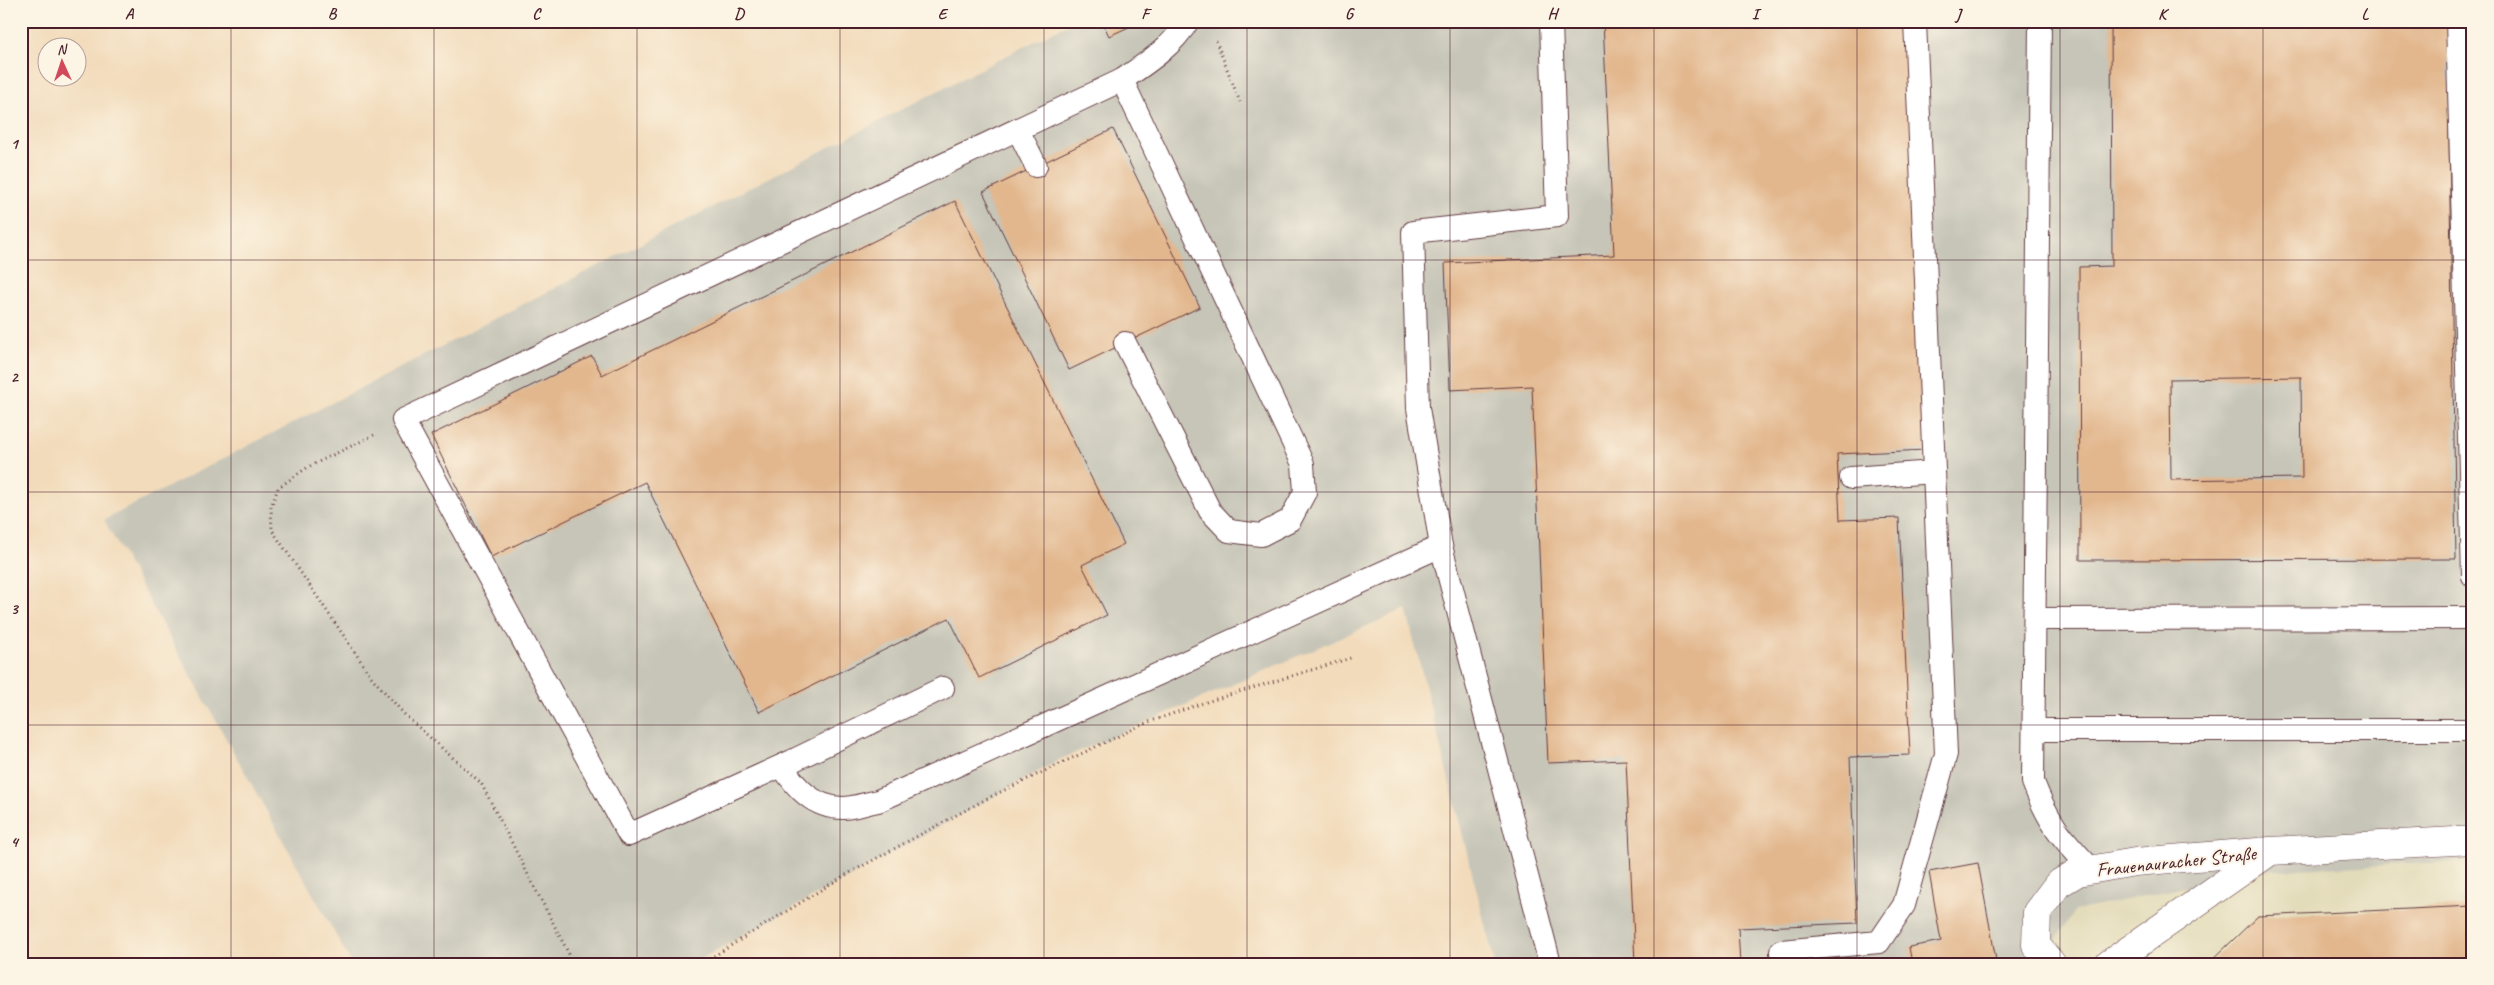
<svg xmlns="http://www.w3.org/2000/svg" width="2494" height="985" font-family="Caveat,sans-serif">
<rect width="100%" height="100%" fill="#fcf5e5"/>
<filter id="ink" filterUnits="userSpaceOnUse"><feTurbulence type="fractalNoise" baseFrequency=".02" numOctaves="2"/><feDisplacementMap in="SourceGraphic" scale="10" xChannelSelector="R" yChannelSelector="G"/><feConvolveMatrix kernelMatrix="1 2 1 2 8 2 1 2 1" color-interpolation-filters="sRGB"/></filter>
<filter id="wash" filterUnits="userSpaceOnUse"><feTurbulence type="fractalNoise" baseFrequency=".0096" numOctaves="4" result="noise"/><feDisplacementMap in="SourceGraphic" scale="20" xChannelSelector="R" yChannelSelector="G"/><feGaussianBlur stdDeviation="1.12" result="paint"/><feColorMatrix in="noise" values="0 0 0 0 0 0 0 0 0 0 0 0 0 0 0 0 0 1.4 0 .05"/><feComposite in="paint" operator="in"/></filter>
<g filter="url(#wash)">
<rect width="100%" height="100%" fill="#f2dbbb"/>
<path fill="#e3dcba" d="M 2473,861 L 2473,964 L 2040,964 L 2075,911 L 2258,871 Z"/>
<path fill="#c6c5b8" d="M 1074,21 L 2473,21 L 2473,861 L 2258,871 L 2075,911 L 2040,964 L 1495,964 L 1406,609 L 1061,759 L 692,964 L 352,964 L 104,520 Z"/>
<g id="blocks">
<g fill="#e2b78e" fill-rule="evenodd">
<path d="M 1102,21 L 1142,21 L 1109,36 Z"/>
<path d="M 1603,21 L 1908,21 L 1926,450 L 1837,454 L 1840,520 L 1899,518 L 1910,755 L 1850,757 L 1857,923 L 1738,928 L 1740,964 L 1635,964 L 1626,760 L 1548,763 L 1532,386 L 1450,390 L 1445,263 L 1614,255 Z"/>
<path d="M 2111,21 L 2447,21 L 2456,559 L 2080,560 L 2079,267 L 2112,266 ZM 2301,377 L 2302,478 L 2171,480 L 2170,379 Z"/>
<path d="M 1113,129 L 1200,307 L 1069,370 L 983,192 Z"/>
<path d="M 955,201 L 1124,544 L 1082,565 L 1107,615 L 979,678 L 949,618 L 759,712 L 645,482 L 491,557 L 431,435 L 592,356 L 602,375 Z"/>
<path d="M 1978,863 L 1996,960 L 1974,964 L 1912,964 L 1909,947 L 1941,941 L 1929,872 Z"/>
<path d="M 2473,906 L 2473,964 L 2208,964 L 2258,916 Z"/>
</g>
</g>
</g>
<g filter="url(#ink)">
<use href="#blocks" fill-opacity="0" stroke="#633b41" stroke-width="1"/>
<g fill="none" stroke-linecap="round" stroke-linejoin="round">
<g stroke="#633b41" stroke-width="24">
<g id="service">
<path d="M 2040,21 L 2033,782 C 2049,824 2061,837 2092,870"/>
<path d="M 2457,21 L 2473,576"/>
<path d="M 1122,80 L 1303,464 L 1305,492 L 1290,520 L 1261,535 L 1229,531 L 1210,511 L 1125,343"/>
<path d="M 1018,130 L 1036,166"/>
<path d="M 1851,478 L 1934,472"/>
<path d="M 2035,619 L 2473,618"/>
<path d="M 943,688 L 792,761 L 629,835 L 403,420 L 1122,80 C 1147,63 1172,47 1188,21"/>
<path d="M 2034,730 L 2473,730"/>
<path d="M 782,766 C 796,788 814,808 843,808 C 854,808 867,803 878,801 L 1441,546"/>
<path d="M 1550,964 L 1441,546 L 1418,408 L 1413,232 L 1557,216 L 1551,21"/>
<path d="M 1782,964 L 1781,951 L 1879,942 L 1904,905 L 1946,754 L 1915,21"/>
</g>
</g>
<g stroke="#633b41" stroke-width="29">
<g id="minor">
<path d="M 2052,964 L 2036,945 L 2037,912 L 2058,884 L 2078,872 L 2135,862 L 2270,851 L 2473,840"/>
<path d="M 2109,964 L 2269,852"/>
</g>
</g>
<g stroke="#633b41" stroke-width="3" stroke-dasharray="1 4" stroke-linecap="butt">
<path d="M 1216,41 L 1240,102"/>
<path d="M 374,435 L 308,467 L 278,488 L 271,507 L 272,530 L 373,679 L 406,716 L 481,783 L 574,964"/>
<path d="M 701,964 L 842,877 L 990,797 L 1146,723 L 1203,703 L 1354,657"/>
</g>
<use href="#service" stroke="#fff" stroke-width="22"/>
<use href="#minor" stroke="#fff" stroke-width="28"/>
</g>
</g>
<path fill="none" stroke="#4a1f2b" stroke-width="1" stroke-opacity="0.55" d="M 231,21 L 231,964M 434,21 L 434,964M 637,21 L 637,964M 840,21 L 840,964M 1044,21 L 1044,964M 1247,21 L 1247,964M 1450,21 L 1450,964M 1654,21 L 1654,964M 1857,21 L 1857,964M 2060,21 L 2060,964M 2263,21 L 2263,964M 21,260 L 2473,260M 21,492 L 2473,492M 21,725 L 2473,725"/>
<g text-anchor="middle" stroke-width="4" stroke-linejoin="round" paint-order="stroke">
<g font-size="20" fill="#4a1f2b" stroke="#fcf5e5">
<text transform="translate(2176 861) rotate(-6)" y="7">Frauenauracher Straße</text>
</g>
</g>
<rect width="2494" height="985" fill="none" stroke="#fcf5e5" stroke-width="55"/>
<g transform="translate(62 62) rotate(357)"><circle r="24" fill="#fcf5e5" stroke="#b59f9b"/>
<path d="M0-4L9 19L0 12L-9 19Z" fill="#d1495b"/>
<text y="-8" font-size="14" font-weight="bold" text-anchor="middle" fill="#4a1f2b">N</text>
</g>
<rect x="28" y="28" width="2438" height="930" fill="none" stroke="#4a1f2b" stroke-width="2"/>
<g font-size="16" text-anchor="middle" font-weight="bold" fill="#4a1f2b">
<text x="129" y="19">A</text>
<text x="332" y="19">B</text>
<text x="536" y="19">C</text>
<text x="739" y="19">D</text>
<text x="942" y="19">E</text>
<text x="1145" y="19">F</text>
<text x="1349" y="19">G</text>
<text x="1552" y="19">H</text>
<text x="1755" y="19">I</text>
<text x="1958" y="19">J</text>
<text x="2162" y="19">K</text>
<text x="2365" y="19">L</text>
<text x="14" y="149">1</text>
<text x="14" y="382">2</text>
<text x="14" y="614">3</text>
<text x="14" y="847">4</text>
</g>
</svg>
